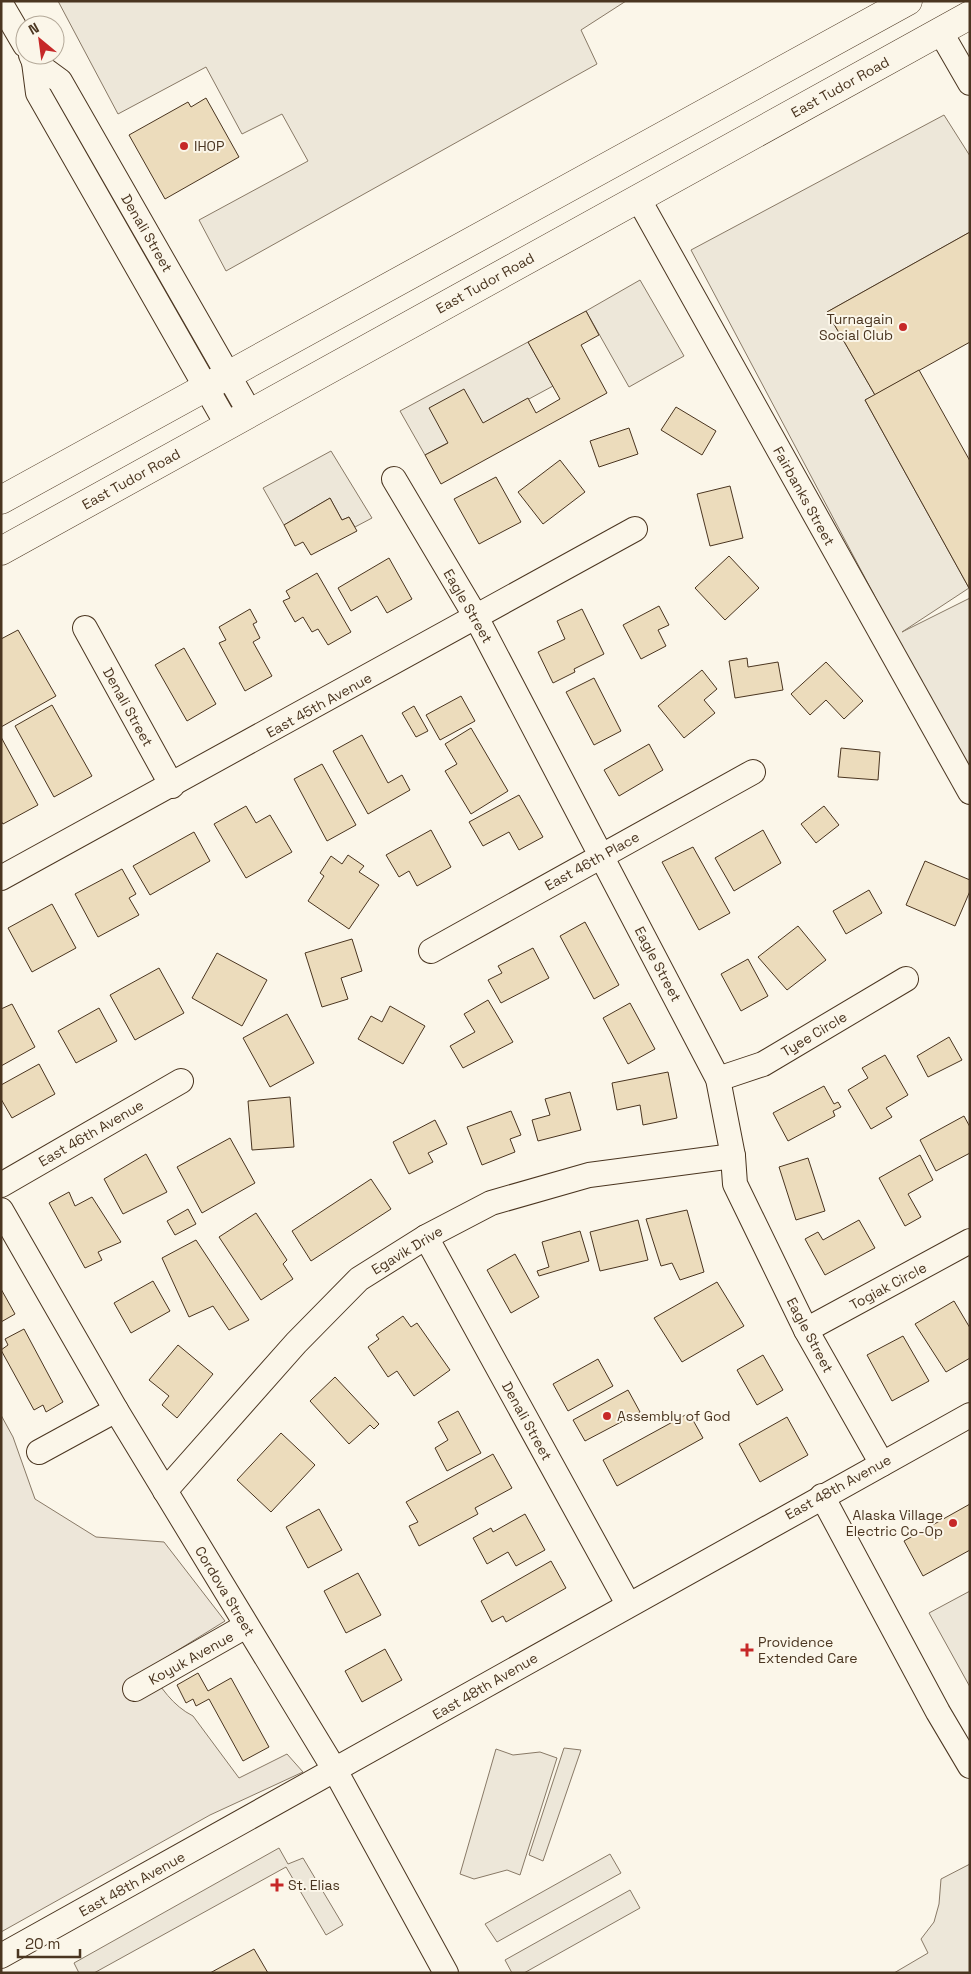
<svg xmlns="http://www.w3.org/2000/svg" width="971" height="1974" font-family="'Space Grotesk',sans-serif">
<rect width="100%" height="100%" fill="#fbf6e9"/>
<path fill="#ede6d9" stroke="#887966" d="M 1,1415 L 13,1437 L 35,1499 L 96,1537 L 164,1542 L 225,1621 L 149,1668 C 160,1687 173,1706 193,1716 L 239,1778 L 287,1754 L 303,1772 L 210,1815 L 1,1932 Z"/>
<g fill="#ede7d9" stroke="#887966">
<path d="M 58,1 L 626,1 L 581,30 L 597,64 L 226,271 L 199,220 L 308,161 L 282,114 L 242,134 L 206,67 L 118,114 Z"/>
<path d="M 944,115 L 970,156 L 970,232 L 827,312 L 875,395 L 865,400 L 969,588 L 902,632 L 970,598 L 970,770 L 967,770 L 691,250 Z"/>
<path d="M 640,280 L 684,356 L 629,387 L 586,311 Z"/>
<path d="M 528,342 L 553,386 L 425,455 L 400,411 Z"/>
<path d="M 331,451 L 372,518 L 355,527 L 349,517 L 342,520 L 330,498 L 284,525 L 263,488 Z"/>
<path d="M 970,1591 L 970,1687 L 929,1613 Z"/>
<path d="M 564,1748 L 581,1750 L 543,1861 L 529,1855 Z"/>
<path d="M 496,1749 L 513,1755 L 540,1752 L 557,1758 L 520,1875 L 507,1870 L 474,1879 L 460,1874 Z"/>
<path d="M 279,1848 L 288,1864 L 303,1858 L 343,1925 L 326,1935 L 286,1867 L 94,1973 L 79,1973 L 74,1963 Z"/>
<path d="M 610,1854 L 621,1873 L 497,1942 L 485,1924 Z"/>
<path d="M 970,1864 L 970,1973 L 894,1973 L 928,1953 L 921,1939 L 934,1922 L 939,1904 L 941,1879 Z"/>
<path d="M 630,1890 L 640,1908 L 524,1973 L 512,1973 L 505,1960 Z"/>
</g>
<g fill="#ecdcbc" stroke="#4a3520">
<path d="M 206,98 L 239,157 L 165,199 L 129,135 L 188,102 L 191,107 Z"/>
<path d="M 970,232 L 970,342 L 875,395 L 827,312 Z"/>
<path d="M 586,311 L 599,335 L 581,345 L 607,393 L 441,484 L 425,455 L 448,443 L 429,408 L 464,389 L 483,423 L 528,398 L 536,413 L 560,399 L 528,342 Z"/>
<path d="M 919,370 L 970,461 L 969,588 L 865,400 Z"/>
<path d="M 676,407 L 716,431 L 702,455 L 661,430 Z"/>
<path d="M 629,428 L 638,454 L 599,467 L 590,441 Z"/>
<path d="M 560,460 L 585,492 L 543,524 L 518,492 Z"/>
<path d="M 496,477 L 521,522 L 479,544 L 454,499 Z"/>
<path d="M 730,486 L 743,538 L 710,546 L 697,494 Z"/>
<path d="M 330,498 L 342,520 L 349,517 L 357,531 L 311,555 L 303,542 L 295,546 L 284,525 Z"/>
<path d="M 729,556 L 759,588 L 725,620 L 695,588 Z"/>
<path d="M 389,558 L 412,599 L 387,613 L 377,596 L 351,611 L 338,588 Z"/>
<path d="M 317,573 L 351,632 L 328,645 L 318,629 L 312,632 L 303,617 L 295,622 L 283,601 L 290,598 L 286,591 Z"/>
<path d="M 659,606 L 669,625 L 658,630 L 666,646 L 641,659 L 623,625 Z"/>
<path d="M 250,609 L 257,622 L 253,624 L 260,638 L 253,642 L 272,676 L 245,691 L 219,643 L 226,640 L 219,627 Z"/>
<path d="M 582,609 L 604,654 L 574,669 L 575,672 L 553,683 L 538,652 L 565,639 L 557,621 Z"/>
<path d="M 18,630 L 56,696 L 1,727 L 1,639 Z"/>
<path d="M 184,648 L 216,704 L 187,721 L 155,665 Z"/>
<path d="M 747,658 L 748,667 L 778,662 L 783,690 L 735,698 L 729,661 Z"/>
<path d="M 826,662 L 863,701 L 844,719 L 826,700 L 810,715 L 791,694 Z"/>
<path d="M 702,670 L 717,689 L 704,700 L 715,713 L 684,738 L 658,706 Z"/>
<path d="M 594,678 L 621,731 L 594,745 L 566,692 Z"/>
<path d="M 461,696 L 475,721 L 440,740 L 426,715 Z"/>
<path d="M 52,705 L 92,776 L 54,797 L 15,726 Z"/>
<path d="M 414,706 L 428,731 L 416,737 L 402,713 Z"/>
<path d="M 471,728 L 508,791 L 471,814 L 445,771 L 457,764 L 445,744 Z"/>
<path d="M 362,735 L 388,783 L 402,775 L 410,790 L 368,814 L 333,751 Z"/>
<path d="M 1,737 L 38,805 L 3,824 L 1,821 Z"/>
<path d="M 649,744 L 663,770 L 619,796 L 604,770 Z"/>
<path d="M 841,748 L 880,752 L 878,780 L 838,777 Z"/>
<path d="M 322,764 L 356,825 L 327,841 L 294,779 Z"/>
<path d="M 519,795 L 543,837 L 519,850 L 509,832 L 483,846 L 469,822 Z"/>
<path d="M 246,806 L 256,823 L 270,815 L 292,852 L 246,878 L 214,824 Z"/>
<path d="M 824,806 L 839,825 L 816,843 L 801,824 Z"/>
<path d="M 431,830 L 451,867 L 417,886 L 409,871 L 399,877 L 386,855 Z"/>
<path d="M 763,830 L 781,863 L 734,891 L 715,858 Z"/>
<path d="M 194,832 L 210,861 L 150,895 L 133,866 Z"/>
<path d="M 693,847 L 730,913 L 699,930 L 662,862 Z"/>
<path d="M 348,855 L 364,866 L 359,872 L 379,885 L 349,929 L 308,901 L 324,876 L 320,873 L 331,856 L 342,864 Z"/>
<path d="M 925,861 L 970,880 L 970,891 L 955,926 L 906,905 Z"/>
<path d="M 122,869 L 136,894 L 129,898 L 139,915 L 98,937 L 75,894 Z"/>
<path d="M 869,890 L 882,913 L 846,934 L 833,911 Z"/>
<path d="M 52,904 L 76,948 L 32,972 L 8,928 Z"/>
<path d="M 585,922 L 619,985 L 594,999 L 560,936 Z"/>
<path d="M 798,926 L 826,960 L 787,990 L 758,957 Z"/>
<path d="M 352,939 L 362,971 L 341,978 L 348,999 L 322,1007 L 305,953 Z"/>
<path d="M 533,948 L 549,978 L 501,1003 L 488,980 L 502,973 L 498,966 Z"/>
<path d="M 217,953 L 267,980 L 242,1026 L 192,998 Z"/>
<path d="M 748,959 L 768,996 L 741,1011 L 721,974 Z"/>
<path d="M 159,968 L 184,1013 L 135,1040 L 110,995 Z"/>
<path d="M 488,1000 L 513,1042 L 463,1068 L 450,1046 L 475,1032 L 464,1014 Z"/>
<path d="M 630,1003 L 655,1049 L 628,1064 L 603,1018 Z"/>
<path d="M 12,1004 L 35,1047 L 1,1066 L 1,1009 Z"/>
<path d="M 390,1006 L 425,1026 L 403,1064 L 358,1039 L 371,1016 L 382,1022 Z"/>
<path d="M 99,1008 L 117,1041 L 76,1063 L 58,1031 Z"/>
<path d="M 287,1014 L 314,1063 L 270,1087 L 243,1038 Z"/>
<path d="M 949,1037 L 962,1060 L 928,1077 L 917,1056 Z"/>
<path d="M 885,1055 L 908,1095 L 886,1108 L 892,1117 L 871,1129 L 848,1090 L 868,1078 L 862,1068 Z"/>
<path d="M 39,1064 L 55,1094 L 12,1118 L 1,1099 L 1,1085 Z"/>
<path d="M 668,1072 L 677,1118 L 643,1125 L 640,1105 L 617,1110 L 612,1083 Z"/>
<path d="M 824,1086 L 834,1104 L 838,1102 L 841,1107 L 833,1111 L 835,1116 L 788,1141 L 773,1113 Z"/>
<path d="M 570,1092 L 581,1130 L 538,1141 L 532,1120 L 550,1115 L 545,1099 Z"/>
<path d="M 290,1097 L 294,1147 L 252,1150 L 248,1101 Z"/>
<path d="M 511,1111 L 521,1135 L 510,1139 L 515,1152 L 482,1165 L 467,1127 Z"/>
<path d="M 964,1116 L 970,1127 L 970,1153 L 936,1171 L 920,1140 Z"/>
<path d="M 435,1120 L 447,1144 L 428,1153 L 433,1162 L 409,1174 L 393,1142 Z"/>
<path d="M 230,1138 L 255,1183 L 202,1213 L 177,1167 Z"/>
<path d="M 146,1154 L 167,1192 L 123,1214 L 104,1179 Z"/>
<path d="M 920,1155 L 933,1180 L 908,1194 L 921,1217 L 905,1226 L 879,1178 Z"/>
<path d="M 808,1158 L 825,1211 L 796,1220 L 779,1167 Z"/>
<path d="M 371,1179 L 391,1209 L 311,1261 L 292,1231 Z"/>
<path d="M 69,1192 L 75,1206 L 92,1197 L 121,1242 L 98,1252 L 102,1260 L 85,1268 L 49,1203 Z"/>
<path d="M 188,1209 L 196,1224 L 175,1235 L 167,1221 Z"/>
<path d="M 687,1210 L 704,1272 L 680,1280 L 672,1263 L 661,1266 L 646,1219 Z"/>
<path d="M 256,1213 L 287,1260 L 283,1264 L 293,1279 L 261,1300 L 219,1237 Z"/>
<path d="M 638,1220 L 648,1260 L 600,1271 L 590,1232 Z"/>
<path d="M 859,1220 L 875,1248 L 825,1275 L 805,1239 L 818,1232 L 823,1240 Z"/>
<path d="M 580,1231 L 589,1261 L 539,1276 L 537,1271 L 549,1267 L 542,1242 Z"/>
<path d="M 196,1240 L 249,1320 L 229,1330 L 213,1306 L 189,1317 L 162,1258 Z"/>
<path d="M 515,1254 L 539,1297 L 511,1313 L 487,1270 Z"/>
<path d="M 153,1281 L 170,1311 L 131,1333 L 114,1303 Z"/>
<path d="M 717,1282 L 744,1326 L 682,1362 L 654,1318 Z"/>
<path d="M 1,1289 L 15,1314 L 1,1322 Z"/>
<path d="M 954,1301 L 970,1328 L 970,1358 L 946,1372 L 915,1324 Z"/>
<path d="M 403,1316 L 411,1327 L 417,1323 L 450,1370 L 414,1396 L 397,1371 L 388,1377 L 368,1347 L 379,1339 L 376,1335 Z"/>
<path d="M 24,1329 L 63,1402 L 46,1412 L 43,1405 L 34,1410 L 1,1350 L 8,1345 L 5,1339 Z"/>
<path d="M 903,1336 L 929,1381 L 892,1401 L 867,1355 Z"/>
<path d="M 178,1345 L 213,1374 L 177,1418 L 162,1405 L 169,1396 L 149,1380 Z"/>
<path d="M 763,1355 L 783,1390 L 757,1405 L 737,1370 Z"/>
<path d="M 598,1359 L 613,1386 L 568,1411 L 553,1384 Z"/>
<path d="M 335,1377 L 379,1424 L 374,1429 L 370,1425 L 349,1444 L 310,1401 Z"/>
<path d="M 628,1390 L 640,1412 L 585,1441 L 573,1420 Z"/>
<path d="M 458,1411 L 481,1453 L 447,1471 L 435,1448 L 448,1440 L 438,1422 Z"/>
<path d="M 689,1413 L 703,1438 L 617,1486 L 603,1460 Z"/>
<path d="M 787,1417 L 808,1455 L 760,1482 L 739,1444 Z"/>
<path d="M 281,1433 L 315,1465 L 271,1512 L 237,1480 Z"/>
<path d="M 493,1454 L 512,1488 L 475,1508 L 478,1514 L 419,1546 L 409,1526 L 418,1522 L 406,1502 Z"/>
<path d="M 970,1504 L 970,1550 L 923,1576 L 904,1541 Z"/>
<path d="M 319,1509 L 342,1550 L 308,1568 L 286,1527 Z"/>
<path d="M 525,1514 L 545,1550 L 516,1566 L 508,1552 L 487,1564 L 473,1538 L 491,1528 L 493,1532 Z"/>
<path d="M 551,1561 L 566,1588 L 506,1622 L 503,1616 L 492,1622 L 481,1601 Z"/>
<path d="M 358,1573 L 381,1615 L 346,1633 L 324,1591 Z"/>
<path d="M 385,1649 L 402,1680 L 362,1702 L 345,1671 Z"/>
<path d="M 198,1673 L 208,1691 L 231,1678 L 269,1747 L 243,1761 L 209,1699 L 196,1706 L 193,1699 L 186,1703 L 177,1685 Z"/>
<path d="M 254,1949 L 268,1973 L 210,1973 Z"/>
</g>
<g fill="none" stroke-linecap="round" stroke-linejoin="round">
<g stroke="#4a3520" stroke-width="26">
<g id="minor">
<path d="M 1,4 L 25,45"/>
<path d="M 940,31 L 970,83"/>
<path d="M 31,55 L 34,62 L 38,93 L 228,426"/>
<path d="M 34,62 L 60,81 L 250,413"/>
<path d="M 638,198 L 970,792"/>
<path d="M 394,479 L 476,617 L 718,1079 L 733,1156 L 735,1184 L 806,1330 L 882,1464"/>
<path d="M 85,628 L 172,786"/>
<path d="M 1,878 L 635,529"/>
<path d="M 431,951 L 753,772"/>
<path d="M 718,1079 L 763,1064 L 906,979"/>
<path d="M 1,1185 L 181,1081"/>
<path d="M 1,1210 L 116,1410 L 336,1772 L 446,1973"/>
<path d="M 426,1237 L 628,1604"/>
<path d="M 806,1330 L 970,1241"/>
<path d="M 39,1452 L 116,1410"/>
<path d="M 165,1491 L 296,1343 L 359,1279 L 426,1237 L 491,1203 L 589,1175 L 733,1156"/>
<path d="M 822,1496 L 938,1712 L 970,1766"/>
<path d="M 135,1689 L 246,1626"/>
<path d="M 1,1956 C 325,1777 646,1594 970,1415"/>
</g>
</g>
<g stroke="#4a3520" stroke-width="29">
<g id="major">
<path d="M 1,500 L 908,1"/>
<path d="M 1,551 L 970,15"/>
</g>
</g>
<use href="#minor" stroke="#fbf6e9" stroke-width="24"/>
<use href="#major" stroke="#fbf6e9" stroke-width="28"/>
</g>
<g fill="#c62828" stroke="#fbf6e9" stroke-width="2">
<circle cx="184" cy="146" r="5"/>
<circle cx="903" cy="327" r="5"/>
<circle cx="607" cy="1416" r="5"/>
<circle cx="953" cy="1523" r="5"/>
<path d="M744.5 1642.5h5v5h5v5h-5v5h-5v-5h-5v-5h5z"/>
<path d="M274.5 1877.5h5v5h5v5h-5v5h-5v-5h-5v-5h5z"/>
</g>
<g text-anchor="middle" stroke-width="4" stroke-linejoin="round" paint-order="stroke">
<g font-size="14" fill="#4a3520" stroke="#fbf6e9">
<text transform="translate(840 87) rotate(-29)" y="5">East Tudor Road</text>
<text transform="translate(147 233) rotate(60)" y="5">Denali Street</text>
<text transform="translate(485 283) rotate(-29)" y="5">East Tudor Road</text>
<text transform="translate(131 479) rotate(-29)" y="5">East Tudor Road</text>
<text transform="translate(804 496) rotate(61)" y="5">Fairbanks Street</text>
<text transform="translate(468 606) rotate(60)" y="5">Eagle Street</text>
<text transform="translate(319 705) rotate(-29)" y="5">East 45th Avenue</text>
<text transform="translate(128 707) rotate(61)" y="5">Denali Street</text>
<text transform="translate(592 861) rotate(-29)" y="5">East 46th Place</text>
<text transform="translate(658 964) rotate(62)" y="5">Eagle Street</text>
<text transform="translate(814 1034) rotate(-31)" y="5">Tyee Circle</text>
<text transform="translate(91 1133) rotate(-30)" y="5">East 46th Avenue</text>
<text transform="translate(407 1250) rotate(-31)" y="5">Egavik Drive</text>
<text transform="translate(888 1286) rotate(-28)" y="5">Togiak Circle</text>
<text transform="translate(810 1335) rotate(62)" y="5">Eagle Street</text>
<text transform="translate(527 1421) rotate(61)" y="5">Denali Street</text>
<text transform="translate(838 1487) rotate(-29)" y="5">East 48th Avenue</text>
<text transform="translate(225 1591) rotate(59)" y="5">Cordova Street</text>
<text transform="translate(191 1658) rotate(-29)" y="5">Koyuk Avenue</text>
<text transform="translate(485 1686) rotate(-30)" y="5">East 48th Avenue</text>
<text transform="translate(132 1884) rotate(-29)" y="5">East 48th Avenue</text>
</g>
<g font-size="14" fill="#4a3520" stroke="#fbf6e9" text-anchor="start">
<text x="194" y="151">IHOP</text>
<text x="893" y="324" text-anchor="end">Turnagain<tspan x="893" dy="16">Social Club</tspan></text>
<text x="617" y="1421">Assembly of God</text>
<text x="943" y="1520" text-anchor="end">Alaska Village<tspan x="943" dy="16">Electric Co-Op</tspan></text>
<text x="758" y="1647">Providence<tspan x="758" dy="16">Extended Care</tspan></text>
<text x="288" y="1890">St. Elias</text>
</g>
</g>
<rect width="971" height="1974" fill="none" stroke="#4a3520" stroke-width="5"/>
<g transform="translate(40 40) rotate(331)"><circle r="24" fill="#fbf6e9" stroke="#b4a999"/>
<path d="M0-4L9 19L0 12L-9 19Z" fill="#c62828"/>
<text y="-8" font-size="14" font-weight="bold" text-anchor="middle" fill="#4a3520">N</text>
</g>
<path d="M18 1949v8h62v-8" fill="none" stroke="#4a3520" stroke-width="2.5"/>
<text x="25" y="1949" font-size="15" fill="#4a3520" stroke="#fbf6e9" stroke-width="4" paint-order="stroke">20 m</text>
</svg>
